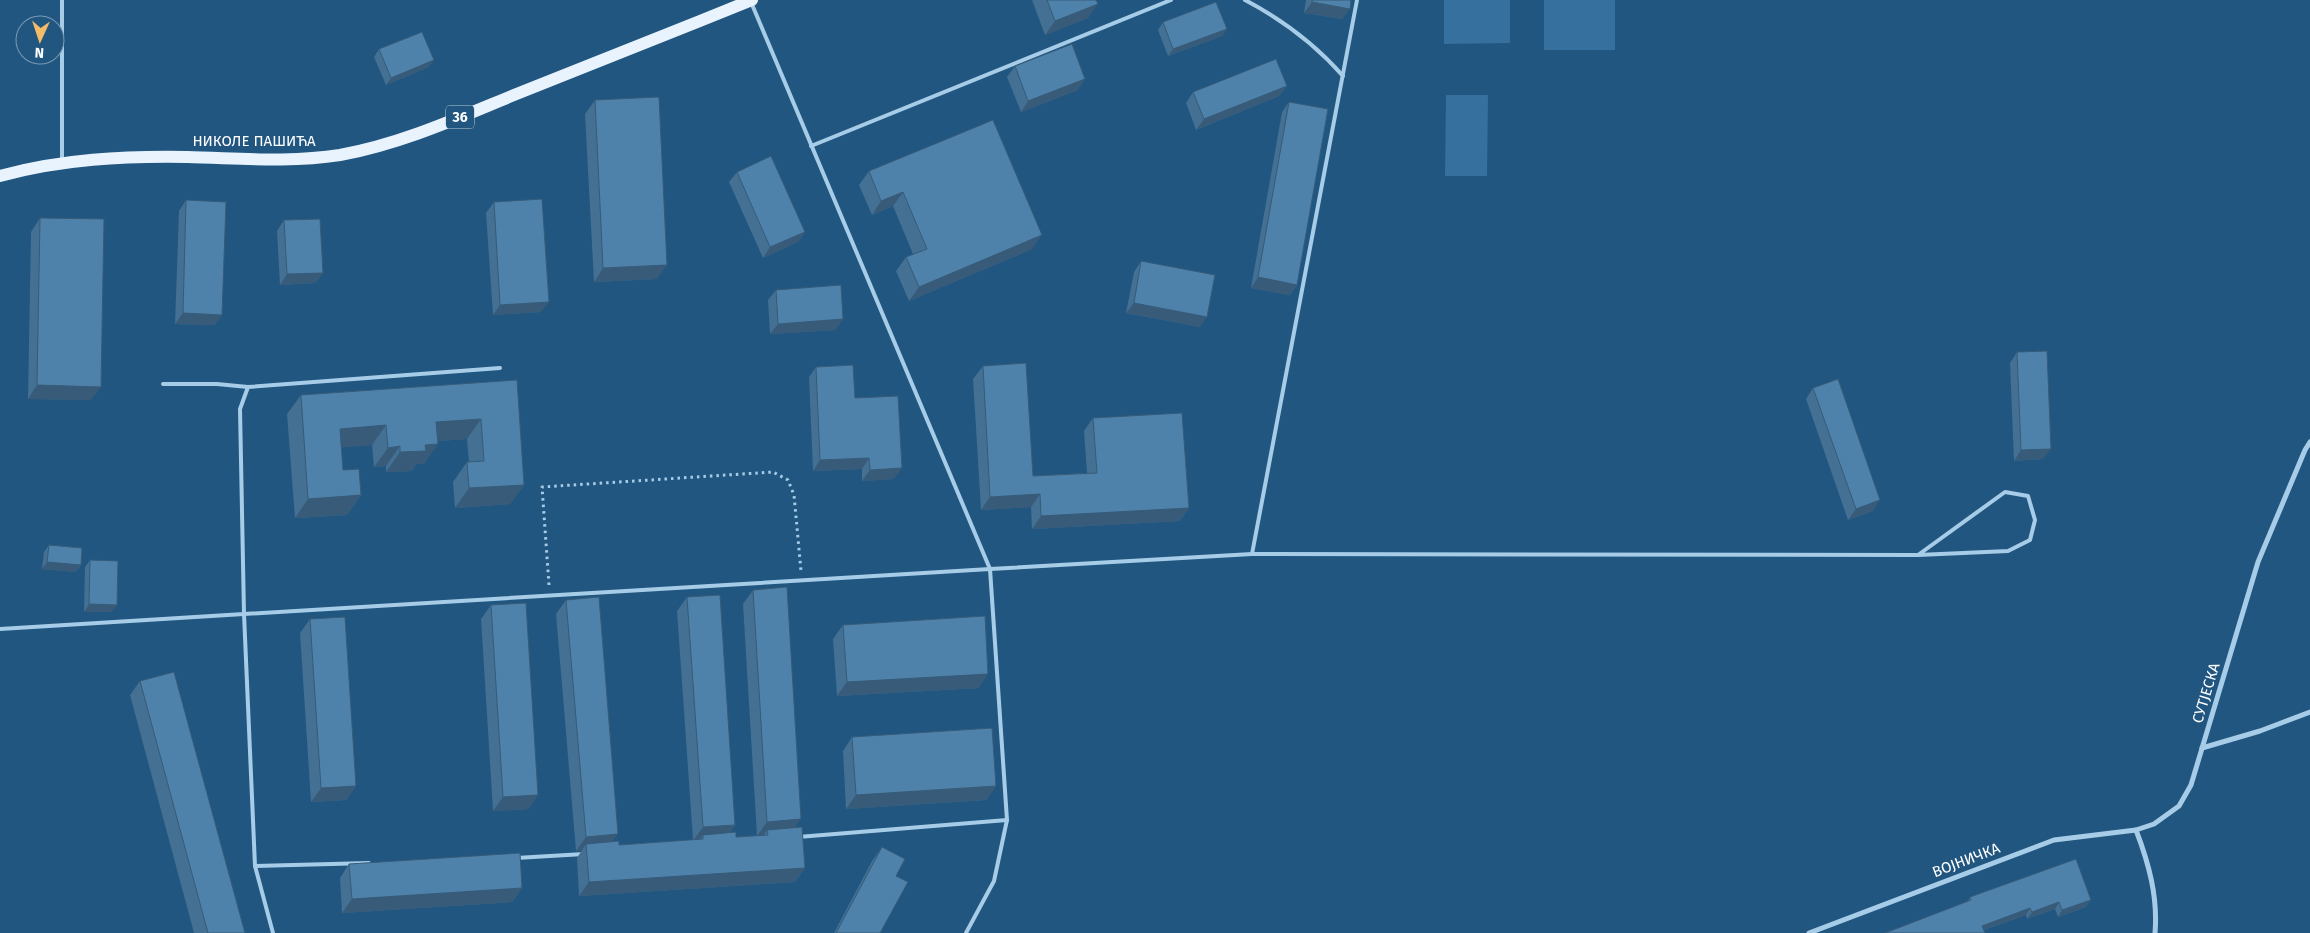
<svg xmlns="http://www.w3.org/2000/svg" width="2310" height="933" font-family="'Fira Sans',sans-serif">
<rect width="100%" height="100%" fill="#215680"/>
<g fill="#35709e">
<path d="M 1444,0 L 1510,0 L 1510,43 L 1444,44 Z"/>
<rect x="1544" y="0" width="71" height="50"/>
<path d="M 1446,95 L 1488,95 L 1487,176 L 1445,176 Z"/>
</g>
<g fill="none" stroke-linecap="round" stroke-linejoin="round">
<path stroke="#a7cce7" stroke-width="3" stroke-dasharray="2.5 4" stroke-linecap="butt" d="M 549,585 L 542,487 L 773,472 L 788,480 L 794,495 L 801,571"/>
<g stroke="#a7cce7" stroke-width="4">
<path d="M 1245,0 C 1283,20 1315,44 1343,76"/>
<path d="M 751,2 L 990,569 L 1252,554 L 1918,555 L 2008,551 L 2030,540 L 2035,520 L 2028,496 L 2005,492 L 1918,555"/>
<path d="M 811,146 L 1171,0"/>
<path d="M 62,160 L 62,0"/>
<path d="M 163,384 L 217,384 L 248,387"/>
<path d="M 1252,554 L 1357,0"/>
<path d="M 0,629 L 244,614 L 240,409 L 248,387 L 500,368"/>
<path d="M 798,837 L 1007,820"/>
<path d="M 516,858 L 584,854"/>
<path d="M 255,866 L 369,863"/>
<path d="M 273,933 L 255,866 L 244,614 L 990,569 L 1007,820 L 994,881 L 966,933"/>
</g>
<g stroke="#a7cce7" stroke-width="5">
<path d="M 2202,748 L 2260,731 L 2310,712"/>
<path d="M 2136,830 C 2149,864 2158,897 2155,933"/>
<path d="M 1809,933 L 2054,840 L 2136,830 L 2154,824 L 2179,806 L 2191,785 L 2258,562 L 2305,450 L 2310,442"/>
</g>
<path stroke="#e9f3fd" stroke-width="12" d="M 0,176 C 61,159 124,156 187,157 C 238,158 289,163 340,155 C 401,144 458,118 514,95 C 594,63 673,32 752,0"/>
</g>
<g fill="#437093">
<path d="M 1032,0 L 1096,0 L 1088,18 L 1045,35 Z"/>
<path d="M 1306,0 L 1351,0 L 1342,19 L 1304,13 Z"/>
<path d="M 1163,22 L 1227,29 L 1222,36 L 1168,56 L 1158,30 Z"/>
<path d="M 379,49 L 429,67 L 386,85 L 374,57 Z"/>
<path d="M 1015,66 L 1078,90 L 1021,112 L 1007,77 Z"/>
<path d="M 1287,86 L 1279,96 L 1196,130 L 1186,103 L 1193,92 Z"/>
<path d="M 595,100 L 657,279 L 594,282 L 585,114 Z"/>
<path d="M 1289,102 L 1297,285 L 1290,295 L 1251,288 L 1282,112 Z"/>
<path d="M 869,171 L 1032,249 L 909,301 L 896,271 L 906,257 L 913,254 L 893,206 L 872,215 L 859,185 Z"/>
<path d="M 737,172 L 805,232 L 798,242 L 763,258 L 729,182 Z"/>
<path d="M 186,200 L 215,325 L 175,324 L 179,211 Z"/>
<path d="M 494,202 L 541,312 L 493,315 L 486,213 Z"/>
<path d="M 40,218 L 91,400 L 28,399 L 31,232 Z"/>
<path d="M 284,220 L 323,273 L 315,283 L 280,285 L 277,231 Z"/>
<path d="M 1141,261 L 1200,327 L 1126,313 L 1134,272 Z"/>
<path d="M 776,290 L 843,319 L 835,330 L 770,334 L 768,300 Z"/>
<path d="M 2017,352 L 2043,459 L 2014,461 L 2010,363 Z"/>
<path d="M 983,366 L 1033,476 L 1087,473 L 1084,431 L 1093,418 L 1189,508 L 1180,521 L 1032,529 L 1031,507 L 981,510 L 973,379 Z"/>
<path d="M 816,367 L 855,398 L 894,479 L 862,481 L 862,469 L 813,471 L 809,377 Z"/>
<path d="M 517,380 L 524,485 L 510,504 L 455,508 L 453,482 L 467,462 L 469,462 L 467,439 L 438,441 L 424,464 L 416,464 L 412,471 L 386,472 L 386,466 L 374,467 L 372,445 L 341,447 L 343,470 L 361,495 L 347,515 L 295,518 L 287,414 L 301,395 Z"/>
<path d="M 1813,388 L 1873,511 L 1848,520 L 1806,399 Z"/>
<path d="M 49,545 L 81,565 L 76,572 L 42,569 L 44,552 Z"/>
<path d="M 90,560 L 112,612 L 84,612 L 85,567 Z"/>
<path d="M 753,590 L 796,827 L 805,868 L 795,882 L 579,896 L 577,858 L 582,850 L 576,851 L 556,614 L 566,600 L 612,842 L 619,845 L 693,840 L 677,611 L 687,597 L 735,825 L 730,833 L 736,837 L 757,836 L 743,604 Z"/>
<path d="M 491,605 L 529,809 L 493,811 L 481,619 Z"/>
<path d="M 310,619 L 356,786 L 346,800 L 311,802 L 300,633 Z"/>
<path d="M 843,625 L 979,688 L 837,696 L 833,639 Z"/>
<path d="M 140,681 L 245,933 L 194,933 L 130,695 Z"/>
<path d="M 852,737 L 996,786 L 986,800 L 846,809 L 843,751 Z"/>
<path d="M 882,847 L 896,876 L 880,933 L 834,933 L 872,861 Z"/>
<path d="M 2076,859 L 2086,907 L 2058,917 L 2055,909 L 2027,919 L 2026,915 L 1984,930 L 1968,901 L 1970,897 Z"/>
<path d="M 349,864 L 522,888 L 512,902 L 342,913 L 340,878 Z"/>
</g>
<g fill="#375b78">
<path d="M 1312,2 L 1350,9 L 1342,19 L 1304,13 Z"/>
<path d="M 1098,4 L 1088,18 L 1045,35 L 1055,21 Z"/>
<path d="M 1227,29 L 1222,36 L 1168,56 L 1173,49 Z"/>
<path d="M 434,60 L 429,67 L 386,85 L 391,78 Z"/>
<path d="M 1085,79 L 1078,90 L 1021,112 L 1028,101 Z"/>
<path d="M 1287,86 L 1279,96 L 1196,130 L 1204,119 Z"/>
<path d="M 903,192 L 893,206 L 872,215 L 881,201 Z"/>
<path d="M 805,232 L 798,242 L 763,258 L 770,247 Z"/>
<path d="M 1042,235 L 1032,249 L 909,301 L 919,287 Z"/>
<path d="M 667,265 L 657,279 L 594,282 L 603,268 Z"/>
<path d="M 323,273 L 315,283 L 280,285 L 287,274 Z"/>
<path d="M 1258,277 L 1297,285 L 1290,295 L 1251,288 Z"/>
<path d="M 549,302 L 541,312 L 493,315 L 500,305 Z"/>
<path d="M 1134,303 L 1207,317 L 1200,327 L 1126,313 Z"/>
<path d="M 183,313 L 222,315 L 215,325 L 175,324 Z"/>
<path d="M 843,319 L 835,330 L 770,334 L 778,324 Z"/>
<path d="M 37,385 L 101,387 L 91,400 L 28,399 Z"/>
<path d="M 481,419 L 467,439 L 423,442 L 436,422 Z"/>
<path d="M 386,425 L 372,445 L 326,449 L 340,429 Z"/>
<path d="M 438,444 L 424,464 L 416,464 L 412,471 L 386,472 L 400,452 L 425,445 Z"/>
<path d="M 400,446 L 386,466 L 374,467 L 388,448 Z"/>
<path d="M 2051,449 L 2043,459 L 2014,461 L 2021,450 Z"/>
<path d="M 869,458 L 862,469 L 813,471 L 820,460 Z"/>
<path d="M 902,468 L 894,479 L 862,481 L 870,470 Z"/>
<path d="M 524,485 L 510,504 L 455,508 L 469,488 Z"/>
<path d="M 1040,494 L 1031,507 L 981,510 L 990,497 Z"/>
<path d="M 361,495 L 347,515 L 295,518 L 308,499 Z"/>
<path d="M 1880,500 L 1873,511 L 1848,520 L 1856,509 Z"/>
<path d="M 1189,508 L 1180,521 L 1032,529 L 1041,516 Z"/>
<path d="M 47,562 L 81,565 L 76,572 L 42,569 Z"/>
<path d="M 89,604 L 117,605 L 112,612 L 84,612 Z"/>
<path d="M 988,674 L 979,688 L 837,696 L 847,682 Z"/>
<path d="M 356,786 L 346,800 L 311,802 L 321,788 Z"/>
<path d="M 996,786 L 986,800 L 846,809 L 856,795 Z"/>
<path d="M 538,795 L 529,809 L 493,811 L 503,797 Z"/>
<path d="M 801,819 L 791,833 L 767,830 L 763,836 L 757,836 L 767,822 Z"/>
<path d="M 735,825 L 726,839 L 703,835 L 699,841 L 693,841 L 703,827 Z"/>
<path d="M 618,834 L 608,848 L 586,844 L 582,850 L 576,851 L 586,837 Z"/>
<path d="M 805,868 L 795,882 L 579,896 L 589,882 Z"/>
<path d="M 522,888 L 512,902 L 342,913 L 352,899 Z"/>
<path d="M 2091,900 L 2086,907 L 2058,917 L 2062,910 Z"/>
<path d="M 2059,902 L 2055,909 L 2027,919 L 2032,912 Z"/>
<path d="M 2030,908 L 2026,915 L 1978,932 L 1982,926 Z"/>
</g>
<g fill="#4e82ab" stroke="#375b78">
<path d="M 1047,0 L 1096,0 L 1098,4 L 1055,21 Z"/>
<path d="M 1312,0 L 1351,0 L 1350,9 L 1312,2 Z"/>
<path d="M 1216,2 L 1227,29 L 1173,49 L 1163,22 Z"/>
<path d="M 422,32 L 434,60 L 391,78 L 379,49 Z"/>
<path d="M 1072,44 L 1085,79 L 1028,101 L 1015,66 Z"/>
<path d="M 1276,59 L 1287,86 L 1204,119 L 1193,92 Z"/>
<path d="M 659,97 L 667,265 L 603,268 L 595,100 Z"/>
<path d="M 1289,102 L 1328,109 L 1297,285 L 1258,277 Z"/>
<path d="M 993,120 L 1042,235 L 919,287 L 906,257 L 927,249 L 903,192 L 881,201 L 869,171 Z"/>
<path d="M 771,156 L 805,232 L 770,247 L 737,172 Z"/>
<path d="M 542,199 L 549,302 L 500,305 L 494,202 Z"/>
<path d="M 186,200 L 226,202 L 222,315 L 183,313 Z"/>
<path d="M 40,218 L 104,219 L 101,387 L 37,385 Z"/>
<path d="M 320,219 L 323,273 L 287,274 L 284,220 Z"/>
<path d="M 1141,261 L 1215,275 L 1207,317 L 1134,303 Z"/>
<path d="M 841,285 L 843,319 L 778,324 L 776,290 Z"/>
<path d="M 2047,351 L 2051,449 L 2021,450 L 2017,352 Z"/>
<path d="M 1026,363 L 1033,476 L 1097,473 L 1093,418 L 1182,413 L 1189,508 L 1041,516 L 1040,494 L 990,497 L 983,366 Z"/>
<path d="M 853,365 L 855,398 L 898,396 L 902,468 L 870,470 L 869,458 L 820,460 L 816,367 Z"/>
<path d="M 1838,379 L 1880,500 L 1856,509 L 1813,388 Z"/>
<path d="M 517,380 L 524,485 L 469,488 L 467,462 L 484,461 L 481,419 L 436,422 L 438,444 L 425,445 L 426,451 L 400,452 L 400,446 L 388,448 L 386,425 L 340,429 L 343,470 L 359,469 L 361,495 L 308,499 L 301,395 Z"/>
<path d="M 49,545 L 82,548 L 81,565 L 47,562 Z"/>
<path d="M 90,560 L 118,561 L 117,605 L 89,604 Z"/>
<path d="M 787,587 L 801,819 L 767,822 L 753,590 Z"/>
<path d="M 720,595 L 735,825 L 703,827 L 687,597 Z"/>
<path d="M 599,597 L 618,834 L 586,837 L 566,600 Z"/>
<path d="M 526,603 L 538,795 L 503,797 L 491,605 Z"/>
<path d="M 985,616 L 988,674 L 847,682 L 843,625 Z"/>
<path d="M 345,617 L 356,786 L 321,788 L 310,619 Z"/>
<path d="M 174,672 L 245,933 L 208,933 L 140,681 Z"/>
<path d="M 992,728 L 996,786 L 856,795 L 852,737 Z"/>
<path d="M 802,827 L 805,868 L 589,882 L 586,844 L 619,841 L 619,845 L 703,839 L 703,835 L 736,832 L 736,837 L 768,835 L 767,830 Z"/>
<path d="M 882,847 L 905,859 L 896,876 L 908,882 L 880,933 L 836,933 Z"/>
<path d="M 520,853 L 522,888 L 352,899 L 349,864 Z"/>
<path d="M 2076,859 L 2091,900 L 2062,910 L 2059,902 L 2032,912 L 2030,908 L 1982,926 L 1985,933 L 1885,933 L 1971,900 L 1970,897 Z"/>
</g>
<g text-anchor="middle" stroke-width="4" stroke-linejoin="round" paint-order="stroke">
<rect fill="#215680" stroke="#bcccd9" stroke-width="1" x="446" y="105.5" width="28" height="23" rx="4"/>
<g font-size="14" font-weight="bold" fill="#fff">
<text x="460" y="122">36</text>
</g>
<g font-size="15" fill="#fff" stroke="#215680">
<text x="254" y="146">НИКОЛЕ ПАШИЋА</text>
<text transform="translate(2206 693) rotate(-73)" y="5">СУТЈЕСКА</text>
<text transform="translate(1966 860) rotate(-21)" y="5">ВОЈНИЧКА</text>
</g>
</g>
<g transform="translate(40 40) rotate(183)"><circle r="24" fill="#215680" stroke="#7a9ab3"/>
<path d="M0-4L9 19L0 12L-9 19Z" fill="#f4bb68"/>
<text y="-8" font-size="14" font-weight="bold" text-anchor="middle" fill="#ffffff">N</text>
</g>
</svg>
